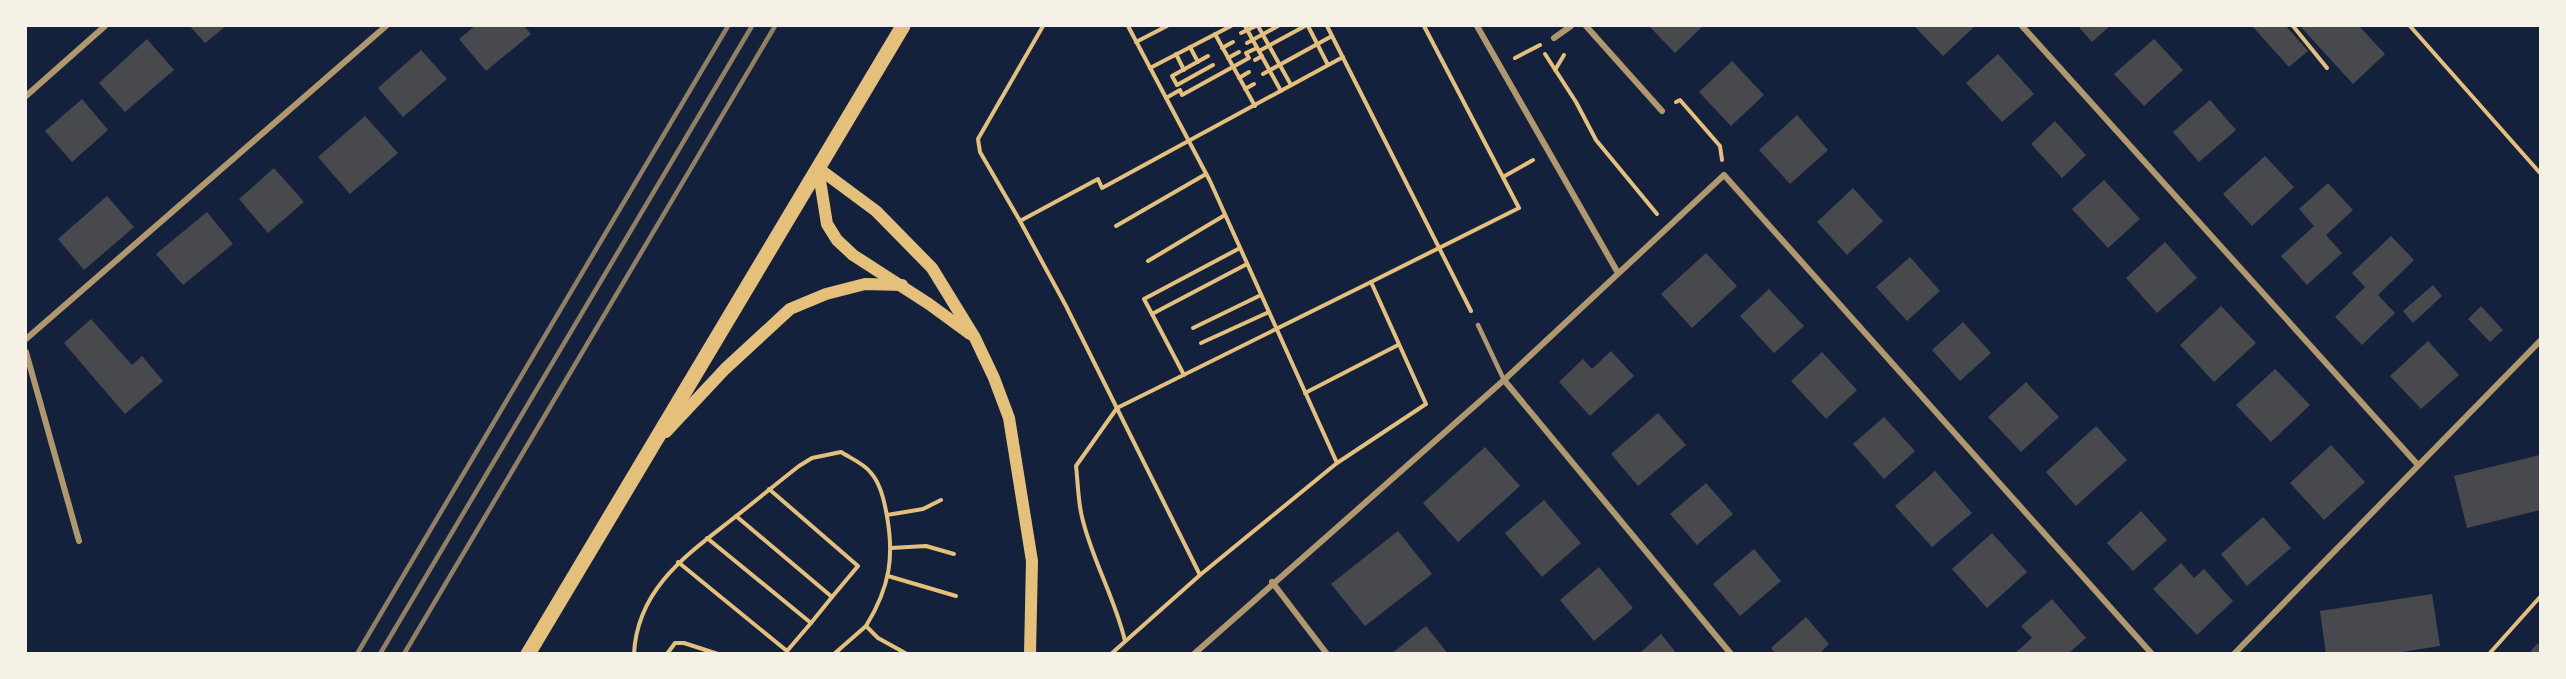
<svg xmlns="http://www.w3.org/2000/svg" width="2566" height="679" font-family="Bitter,serif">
<rect width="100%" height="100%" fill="#14213d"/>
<g fill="#48494c">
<path d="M 190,26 L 226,26 L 205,43 Z"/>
<path d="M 475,26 L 524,26 L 531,34 L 486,71 L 459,39 Z"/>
<path d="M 1649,26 L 1703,26 L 1675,53 Z"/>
<path d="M 1914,26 L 1975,26 L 1943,56 Z"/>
<path d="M 2078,26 L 2110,26 L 2092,42 Z"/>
<path d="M 2252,26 L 2286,26 L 2308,51 L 2289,67 Z"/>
<path d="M 2300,26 L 2359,26 L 2385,54 L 2353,84 Z"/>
<path d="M 147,39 L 174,70 L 125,112 L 99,83 Z"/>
<path d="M 2154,39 L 2183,70 L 2144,106 L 2114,74 Z"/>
<path d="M 421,50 L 447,79 L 403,117 L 378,88 Z"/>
<path d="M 1998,54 L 2034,94 L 2002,122 L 1966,83 Z"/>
<path d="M 1732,61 L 1764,95 L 1731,126 L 1699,92 Z"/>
<path d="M 82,99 L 108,130 L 72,162 L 45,131 Z"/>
<path d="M 2210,100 L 2236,130 L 2199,162 L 2173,132 Z"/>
<path d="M 1797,115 L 1828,150 L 1790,184 L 1759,150 Z"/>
<path d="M 365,116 L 398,153 L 350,194 L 318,157 Z"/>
<path d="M 2055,121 L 2086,155 L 2062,178 L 2031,144 Z"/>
<path d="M 2265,156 L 2294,187 L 2252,226 L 2223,194 Z"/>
<path d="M 274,168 L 304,202 L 268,233 L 239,199 Z"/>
<path d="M 2104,180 L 2140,219 L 2108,248 L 2072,209 Z"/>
<path d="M 2328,183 L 2353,210 L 2326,235 L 2342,253 L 2307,285 L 2281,256 L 2314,226 L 2299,209 Z"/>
<path d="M 1853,188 L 1883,221 L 1847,255 L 1817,222 Z"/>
<path d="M 107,196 L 134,227 L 84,270 L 58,239 Z"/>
<path d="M 207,212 L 233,244 L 183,285 L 156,254 Z"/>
<path d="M 2391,236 L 2414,260 L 2378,295 L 2395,313 L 2362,345 L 2335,317 L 2365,287 L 2352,273 Z"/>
<path d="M 2165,242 L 2197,278 L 2157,313 L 2126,278 Z"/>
<path d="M 1706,253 L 1737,286 L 1692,328 L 1661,294 Z"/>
<path d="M 1910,257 L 1940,291 L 1907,321 L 1876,287 Z"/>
<path d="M 2433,285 L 2442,296 L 2413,323 L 2403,311 Z"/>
<path d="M 1769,289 L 1804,326 L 1774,353 L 1740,316 Z"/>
<path d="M 2221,306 L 2256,343 L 2214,382 L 2180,345 Z"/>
<path d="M 2481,306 L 2503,330 L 2490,342 L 2468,319 Z"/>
<path d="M 91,319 L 132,365 L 142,356 L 163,381 L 125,414 L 64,343 Z"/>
<path d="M 1963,322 L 1991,353 L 1960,381 L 1932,350 Z"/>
<path d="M 2428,341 L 2459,375 L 2421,409 L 2390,376 Z"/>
<path d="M 1611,351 L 1634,376 L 1590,416 L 1559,382 L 1583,359 L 1592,369 Z"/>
<path d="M 1822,352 L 1857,390 L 1826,419 L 1791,381 Z"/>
<path d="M 2275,369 L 2310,405 L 2271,442 L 2236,405 Z"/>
<path d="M 2026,382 L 2059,417 L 2021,452 L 1988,417 Z"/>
<path d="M 1658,413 L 1686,445 L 1638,486 L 1611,454 Z"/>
<path d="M 1884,417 L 1915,451 L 1884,479 L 1853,444 Z"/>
<path d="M 2096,426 L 2127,460 L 2076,506 L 2046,472 Z"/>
<path d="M 2331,445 L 2365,482 L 2324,520 L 2290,483 Z"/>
<path d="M 1485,447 L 1520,486 L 1458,542 L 1423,503 Z"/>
<path d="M 2540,455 L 2540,510 L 2467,528 L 2454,476 Z"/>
<path d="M 1935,471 L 1972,513 L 1932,547 L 1895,506 Z"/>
<path d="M 1706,483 L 1733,514 L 1697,545 L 1670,514 Z"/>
<path d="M 1544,500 L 1581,543 L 1542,577 L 1505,533 Z"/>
<path d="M 2141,511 L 2167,540 L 2133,571 L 2107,543 Z"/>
<path d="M 2263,517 L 2291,548 L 2247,586 L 2221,554 Z"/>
<path d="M 1398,531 L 1432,574 L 1365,626 L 1331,584 Z"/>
<path d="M 1992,533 L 2027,572 L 1987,608 L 1952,569 Z"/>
<path d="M 1754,549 L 1781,581 L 1740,616 L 1713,584 Z"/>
<path d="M 2181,563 L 2194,578 L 2204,569 L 2233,601 L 2197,635 L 2153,589 Z"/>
<path d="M 1599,567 L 1633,608 L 1594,641 L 1560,600 Z"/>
<path d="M 2432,594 L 2440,646 L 2389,654 L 2326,654 L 2320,611 Z"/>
<path d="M 2052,599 L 2086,638 L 2068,654 L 2014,654 L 2032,638 L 2021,626 Z"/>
<path d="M 1806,617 L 1829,644 L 1819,654 L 1776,654 L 1771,648 Z"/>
<path d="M 1426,626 L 1448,654 L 1391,654 Z"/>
<path d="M 1661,634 L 1677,654 L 1639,654 Z"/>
<path d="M 2538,643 L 2540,654 L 2528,654 Z"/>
</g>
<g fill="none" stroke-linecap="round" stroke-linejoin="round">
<g stroke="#e5c07b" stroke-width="4">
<path d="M 1128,26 L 1210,181 L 1337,463 L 1426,404 L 1371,282 L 1519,208 L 1424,26"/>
<path d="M 1245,26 L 1281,91"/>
<path d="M 1258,26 L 1291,85"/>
<path d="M 1308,26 L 1328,65"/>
<path d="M 1327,26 L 1471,311"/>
<path d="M 2293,26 L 2327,68"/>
<path d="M 2410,26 L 2540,173"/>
<path d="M 1241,33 L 1256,26"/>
<path d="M 1215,34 L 1255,106"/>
<path d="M 1136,42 L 1167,26"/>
<path d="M 1247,43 L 1278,26"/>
<path d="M 1190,47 L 1198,62"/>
<path d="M 1222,48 L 1233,42"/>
<path d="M 1259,51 L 1305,26"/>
<path d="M 1176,54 L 1184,70"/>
<path d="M 1545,54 L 1576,102 L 1596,140 L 1657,214"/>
<path d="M 1228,58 L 1239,52"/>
<path d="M 1515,58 L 1540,45"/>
<path d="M 1255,60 L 1262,56"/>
<path d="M 1150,68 L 1231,26"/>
<path d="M 1555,70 L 1564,55"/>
<path d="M 1263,74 L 1332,36"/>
<path d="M 1239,78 L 1249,72"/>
<path d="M 1177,85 L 1172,76 L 1208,56"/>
<path d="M 1177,85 L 1213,65"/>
<path d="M 1245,89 L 1254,84"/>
<path d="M 1166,98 L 1180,90 L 1182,95 L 1249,58 L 1246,53 L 1257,48"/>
<path d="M 1676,102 L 1680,100 L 1720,146 L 1722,160"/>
<path d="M 1503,177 L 1533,160"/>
<path d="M 1020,221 L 980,152 L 978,139 L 1043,26"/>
<path d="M 1116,226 L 1206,174"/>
<path d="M 1148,261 L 1225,215"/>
<path d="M 1152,314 L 1144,299 L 1240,248"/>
<path d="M 1193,328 L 1261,295"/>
<path d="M 1201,343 L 1269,312"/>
<path d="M 1184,375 L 1152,314 L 1247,264"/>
<path d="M 1305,393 L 1398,345"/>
<path d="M 1337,463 L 1200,575 L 1066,306 L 1020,221 L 1098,179 L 1102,188 L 1343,57"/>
<path d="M 887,515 L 923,509 L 941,500"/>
<path d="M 736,516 L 832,597 L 858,566 L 769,489"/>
<path d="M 707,538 L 811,623 L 832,597"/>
<path d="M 891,548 L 926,546 L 954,554"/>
<path d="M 678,562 L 787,651 L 811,623"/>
<path d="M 888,576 L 956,596"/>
<path d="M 1125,641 C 1115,598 1092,560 1082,517 C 1078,501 1078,483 1076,466 L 1117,408 L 1371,282"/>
<path d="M 634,654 C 637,590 685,556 730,521 C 753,503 776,484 799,466 L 812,458 L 841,452 C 850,458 865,464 871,473 C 879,482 884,500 886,511 C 895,556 890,587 866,626 L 878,638 L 907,654"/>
<path d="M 667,654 L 675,643 L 684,643 L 718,654"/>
<path d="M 834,654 L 866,626"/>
<path d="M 1111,654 L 1200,575"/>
<path d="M 2489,654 L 2540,597"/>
</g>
<path stroke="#b1986c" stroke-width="4.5" d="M 1478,325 L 1504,380"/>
<g stroke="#b1986c" stroke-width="6">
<path d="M 1477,26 L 1618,273"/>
<path d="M 1586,26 L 1662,111"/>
<path d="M 2022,26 L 2418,465"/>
<path d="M 1554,38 L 1571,26"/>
<path d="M 26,96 L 105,26"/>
<path d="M 26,339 L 386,26"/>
<path d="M 26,352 L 79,541"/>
<path d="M 1504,380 L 1731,654"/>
<path d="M 1272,582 L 1327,654"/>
<path d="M 1194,654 L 1504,380 L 1724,175 L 2152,654"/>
<path d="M 2234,654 L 2540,341"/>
</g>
<g stroke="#e5c07b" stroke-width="12">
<path d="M 818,168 L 876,211 L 932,268 L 975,338 L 994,378 L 1009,418 L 1032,561 L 1030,654"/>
<path d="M 818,168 L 827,224 L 837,240 L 853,255 L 929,304 L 970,334"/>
<path d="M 666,432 L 725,369 L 790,309 L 826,294 L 865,284 L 902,285"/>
</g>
<path stroke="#e5c07b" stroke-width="15" d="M 528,654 L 903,26"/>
<g stroke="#918062" stroke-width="4.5">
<path d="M 357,654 L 728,26"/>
<path d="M 380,654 L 752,26"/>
<path d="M 404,654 L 775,26"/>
</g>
</g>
<rect width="2566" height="679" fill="none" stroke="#f6f1e7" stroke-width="54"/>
</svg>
